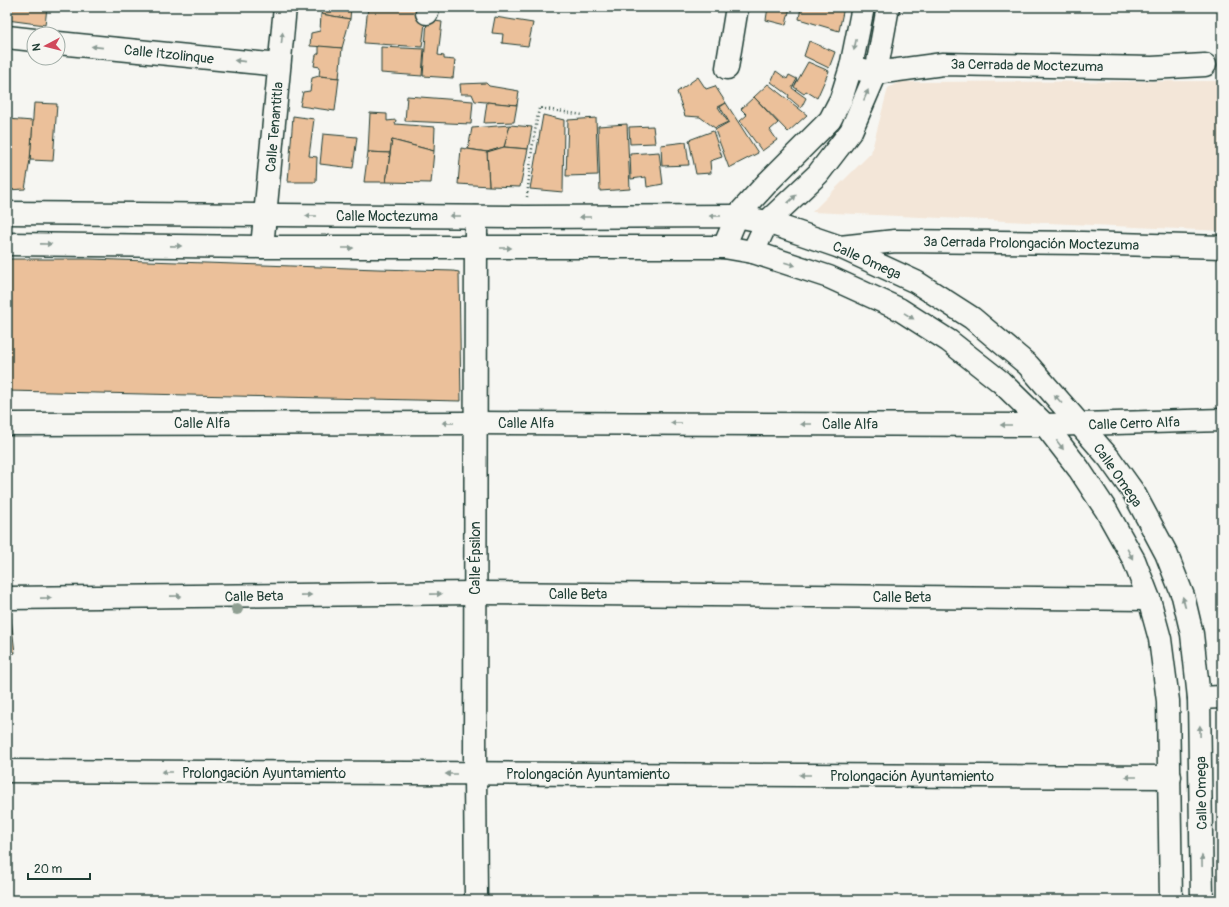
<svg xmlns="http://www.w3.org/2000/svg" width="1229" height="907" font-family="Pangolin,sans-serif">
<rect width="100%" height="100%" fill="#f6f6f2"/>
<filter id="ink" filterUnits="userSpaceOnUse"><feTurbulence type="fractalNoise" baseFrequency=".025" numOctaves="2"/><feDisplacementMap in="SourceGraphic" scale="8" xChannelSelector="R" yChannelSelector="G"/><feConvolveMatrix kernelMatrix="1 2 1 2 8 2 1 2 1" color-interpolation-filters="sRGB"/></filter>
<g filter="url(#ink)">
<path fill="#f3e6d8" d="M 1222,81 L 1222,231 L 812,212 L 871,153 L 888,88 L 899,82 Z"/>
<g fill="#ebc09a" stroke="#1f3d34">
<path d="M 7,7 L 47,7 L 45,25 L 7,20 Z"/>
<path d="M 323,7 L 351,7 L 350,19 L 321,14 Z"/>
<path d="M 368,7 L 427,7 L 422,47 L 364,43 Z"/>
<path d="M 768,7 L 790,7 L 786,25 L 766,20 Z"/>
<path d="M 801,7 L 844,7 L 839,31 L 799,19 Z"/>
<path d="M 321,14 L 350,19 L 342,48 L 310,46 L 311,33 L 320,31 Z"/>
<path d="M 495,17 L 533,23 L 528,46 L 502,43 L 503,34 L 492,33 Z"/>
<path d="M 427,20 L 442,22 L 438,55 L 444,56 L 444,59 L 455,60 L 453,78 L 423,76 Z"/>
<path d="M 809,41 L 835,52 L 829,68 L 804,56 Z"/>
<path d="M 319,46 L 342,48 L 339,78 L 319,76 L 320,67 L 314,66 L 316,55 L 319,53 Z"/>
<path d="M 381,47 L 424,49 L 422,76 L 381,73 Z"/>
<path d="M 808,62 L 829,71 L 817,98 L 806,91 L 804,94 L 794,87 Z"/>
<path d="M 776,71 L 787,79 L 789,75 L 797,79 L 792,88 L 806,98 L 801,108 L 788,97 L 789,95 L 771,82 Z"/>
<path d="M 319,76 L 339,78 L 335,111 L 300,106 L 303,92 L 310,91 L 312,78 Z"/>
<path d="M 698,77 L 706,89 L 715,86 L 726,103 L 718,107 L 728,122 L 715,128 L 700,117 L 685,116 L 677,92 Z"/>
<path d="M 486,83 L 489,86 L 519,91 L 517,105 L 475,101 L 472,94 L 461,94 L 460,84 Z"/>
<path d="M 768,84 L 807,115 L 788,132 L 754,97 Z"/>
<path d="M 407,96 L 473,101 L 471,124 L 405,121 Z"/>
<path d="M 754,97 L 778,123 L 770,130 L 777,140 L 762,151 L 740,121 L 747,115 L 741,109 Z"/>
<path d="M 487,102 L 517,105 L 514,122 L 484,123 Z"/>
<path d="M 34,103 L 57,104 L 53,161 L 30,160 Z"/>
<path d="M 726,103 L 758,153 L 729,168 L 715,130 L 729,122 L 720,107 Z"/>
<path d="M 370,113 L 387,114 L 387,121 L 396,120 L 395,124 L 435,127 L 434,151 L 392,140 L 390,153 L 368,152 Z"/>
<path d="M 543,115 L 564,120 L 563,192 L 530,189 Z"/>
<path d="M 293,116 L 314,119 L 309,156 L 317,157 L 316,182 L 288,182 Z"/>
<path d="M 596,118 L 598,175 L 566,176 L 568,120 Z"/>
<path d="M 7,119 L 33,121 L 30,160 L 25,189 L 7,190 Z"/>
<path d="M 627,124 L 630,189 L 600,191 L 598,126 Z"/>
<path d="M 510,125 L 532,127 L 528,149 L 504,147 Z"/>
<path d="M 510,125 L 504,147 L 487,152 L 468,149 L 472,128 Z"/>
<path d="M 653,126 L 655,143 L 630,144 L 629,127 Z"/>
<path d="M 713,131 L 722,157 L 710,161 L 711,173 L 696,174 L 689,140 Z"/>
<path d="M 323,134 L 357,137 L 353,168 L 320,164 Z"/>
<path d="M 392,140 L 434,151 L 431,183 L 386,182 Z"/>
<path d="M 686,142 L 689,165 L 662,166 L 661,145 Z"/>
<path d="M 504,147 L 528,149 L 520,187 L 489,186 L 487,152 Z"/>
<path d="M 461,148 L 487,152 L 489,186 L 458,184 Z"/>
<path d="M 368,152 L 390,153 L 386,182 L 364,182 Z"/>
<path d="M 659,152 L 663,184 L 647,187 L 646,177 L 631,179 L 630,154 Z"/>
<path d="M 7,259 L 90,259 L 378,269 L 453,271 L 459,272 L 461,401 L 7,391 Z"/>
<path d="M 11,618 L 15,653 L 7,654 L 7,619 Z"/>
</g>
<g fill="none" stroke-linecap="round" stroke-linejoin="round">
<g stroke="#1f3d34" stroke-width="25">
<g id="minor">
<path d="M 427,13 L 428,7"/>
<path d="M 7,37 L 34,40"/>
<path d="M 58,43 L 279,65"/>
<path d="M 851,67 L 876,73 L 943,64 L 1152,68 L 1205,65"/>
<path d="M 727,68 L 737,7"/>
<path d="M 262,247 L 285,7"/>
<path d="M 724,247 L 737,216 L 769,181 L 830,120 L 841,99 L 851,67 L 863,7"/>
<path d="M 840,247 L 895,241 L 1083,243 L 1222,247"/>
<path d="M 753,252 L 767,222 L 818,174 L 851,131 L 876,73 L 888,7"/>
<path d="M 7,424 L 476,423 L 1045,425 L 1222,420"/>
<path d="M 7,598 L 475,593 L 1149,599"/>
<path d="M 1199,698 L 1222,697"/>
<path d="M 7,771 L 1170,777"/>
<path d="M 476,900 L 475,774 L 476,217"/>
</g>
</g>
<g stroke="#1f3d34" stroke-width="25">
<g id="tertiary">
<path d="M 7,213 L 524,217 L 737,216 L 767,222 L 840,247 L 916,282 L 972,318 L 1028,365 L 1109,458 L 1134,493 L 1166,553 L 1183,596 L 1192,634 L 1199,698 L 1202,900"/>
<path d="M 7,244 L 262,247 L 724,247 L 753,252 L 829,277 L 899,309 L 949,341 L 1001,382 L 1045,425 L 1079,469 L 1106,510 L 1134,560 L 1149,599 L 1160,639 L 1168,701 L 1171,900"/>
</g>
</g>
<path stroke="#1f3d34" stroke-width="2.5" stroke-dasharray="1 3" stroke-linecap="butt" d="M 527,197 L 532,149 L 539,108 L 583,115"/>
<use href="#minor" stroke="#f6f6f2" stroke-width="22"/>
<use href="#tertiary" stroke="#f6f6f2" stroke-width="22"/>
</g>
<circle fill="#8f9f92" cx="237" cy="609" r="6"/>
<defs><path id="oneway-solid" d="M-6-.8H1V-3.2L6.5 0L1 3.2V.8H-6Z"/></defs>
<g fill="#8a9a93">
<use href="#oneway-solid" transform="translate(282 38) rotate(-84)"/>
<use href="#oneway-solid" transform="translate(855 45) rotate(102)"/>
<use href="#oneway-solid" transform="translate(97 47) rotate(-174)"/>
<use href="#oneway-solid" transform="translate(240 61) rotate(-174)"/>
<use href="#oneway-solid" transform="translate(866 95) rotate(-67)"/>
<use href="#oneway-solid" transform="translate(792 199) rotate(-43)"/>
<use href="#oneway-solid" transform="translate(311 216) rotate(-180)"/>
<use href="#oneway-solid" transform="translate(455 216) rotate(-180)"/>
<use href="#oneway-solid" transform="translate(715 216) rotate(180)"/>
<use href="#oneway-solid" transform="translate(585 217) rotate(180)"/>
<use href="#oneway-solid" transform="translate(46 244) rotate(1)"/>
<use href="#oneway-solid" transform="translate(176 246) rotate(1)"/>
<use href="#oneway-solid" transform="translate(348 248)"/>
<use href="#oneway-solid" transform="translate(506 248)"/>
<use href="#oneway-solid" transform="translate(790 264) rotate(18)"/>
<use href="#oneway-solid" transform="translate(909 316) rotate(32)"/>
<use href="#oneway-solid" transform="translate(1058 399) rotate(-132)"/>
<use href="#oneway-solid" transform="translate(448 423) rotate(180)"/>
<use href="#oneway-solid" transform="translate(676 423) rotate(-180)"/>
<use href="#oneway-solid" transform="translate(806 424) rotate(-180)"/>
<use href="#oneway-solid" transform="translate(1006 425) rotate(-180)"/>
<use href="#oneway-solid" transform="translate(1060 445) rotate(53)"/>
<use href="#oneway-solid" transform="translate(1130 554) rotate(62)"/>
<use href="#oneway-solid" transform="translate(436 594) rotate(-1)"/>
<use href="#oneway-solid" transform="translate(306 595) rotate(-1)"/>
<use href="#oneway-solid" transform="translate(176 596) rotate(-1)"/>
<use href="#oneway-solid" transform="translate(46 598) rotate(-1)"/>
<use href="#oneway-solid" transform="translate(1184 602) rotate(-104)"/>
<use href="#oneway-solid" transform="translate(1200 731) rotate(-91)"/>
<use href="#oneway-solid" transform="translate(167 772) rotate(-180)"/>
<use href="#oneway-solid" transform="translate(451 774) rotate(-180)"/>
<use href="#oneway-solid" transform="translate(805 775) rotate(-180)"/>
<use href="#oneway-solid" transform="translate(1131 777) rotate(-180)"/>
<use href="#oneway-solid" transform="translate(1202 861) rotate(-91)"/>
</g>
</g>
<g text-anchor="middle" stroke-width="3.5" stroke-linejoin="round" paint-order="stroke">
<g font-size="14" fill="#1f3d34" stroke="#f6f6f2">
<text transform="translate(169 54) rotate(6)" y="5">Calle Itzolinque</text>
<text transform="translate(1027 65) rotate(1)" y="5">3a Cerrada de Moctezuma</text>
<text transform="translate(274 127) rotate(-85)" y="5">Calle Tenantitla</text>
<text x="387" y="221">Calle Moctezuma</text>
<text transform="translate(1031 243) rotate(1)" y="5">3a Cerrada Prolongación Moctezuma</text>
<text transform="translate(867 260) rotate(24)" y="5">Calle Omega</text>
<text x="202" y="428">Calle Alfa</text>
<text x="526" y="428">Calle Alfa</text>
<text transform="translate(1134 423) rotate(-2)" y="5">Calle Cerro Alfa</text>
<text x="850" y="429">Calle Alfa</text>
<text transform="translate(1118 475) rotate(55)" y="5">Calle Omega</text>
<text transform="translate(475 558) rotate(-90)" y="5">Calle Épsilon</text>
<text x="578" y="599">Calle Beta</text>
<text transform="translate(254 596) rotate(-1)" y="5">Calle Beta</text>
<text x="902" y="602">Calle Beta</text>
<text x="264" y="778">Prolongación Ayuntamiento</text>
<text x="588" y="779">Prolongación Ayuntamiento</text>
<text x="912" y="781">Prolongación Ayuntamiento</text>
<text transform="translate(1201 793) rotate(-91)" y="5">Calle Omega</text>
</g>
</g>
<rect width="1229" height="907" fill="none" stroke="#f6f6f2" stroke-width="24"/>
<rect x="12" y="12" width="1205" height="883" fill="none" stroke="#1f3d34" stroke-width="1.5" filter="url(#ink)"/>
<g transform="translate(46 46) rotate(263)"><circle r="19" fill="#f6f6f2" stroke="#a0aca6"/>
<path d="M0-3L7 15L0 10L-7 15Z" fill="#d1495b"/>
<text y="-6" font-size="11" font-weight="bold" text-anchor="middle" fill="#1f3d34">N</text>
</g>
<path d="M28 873v6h62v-6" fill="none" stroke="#1f3d34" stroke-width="2"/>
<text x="34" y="873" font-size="12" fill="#1f3d34" stroke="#f6f6f2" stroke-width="3" paint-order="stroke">20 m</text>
</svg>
